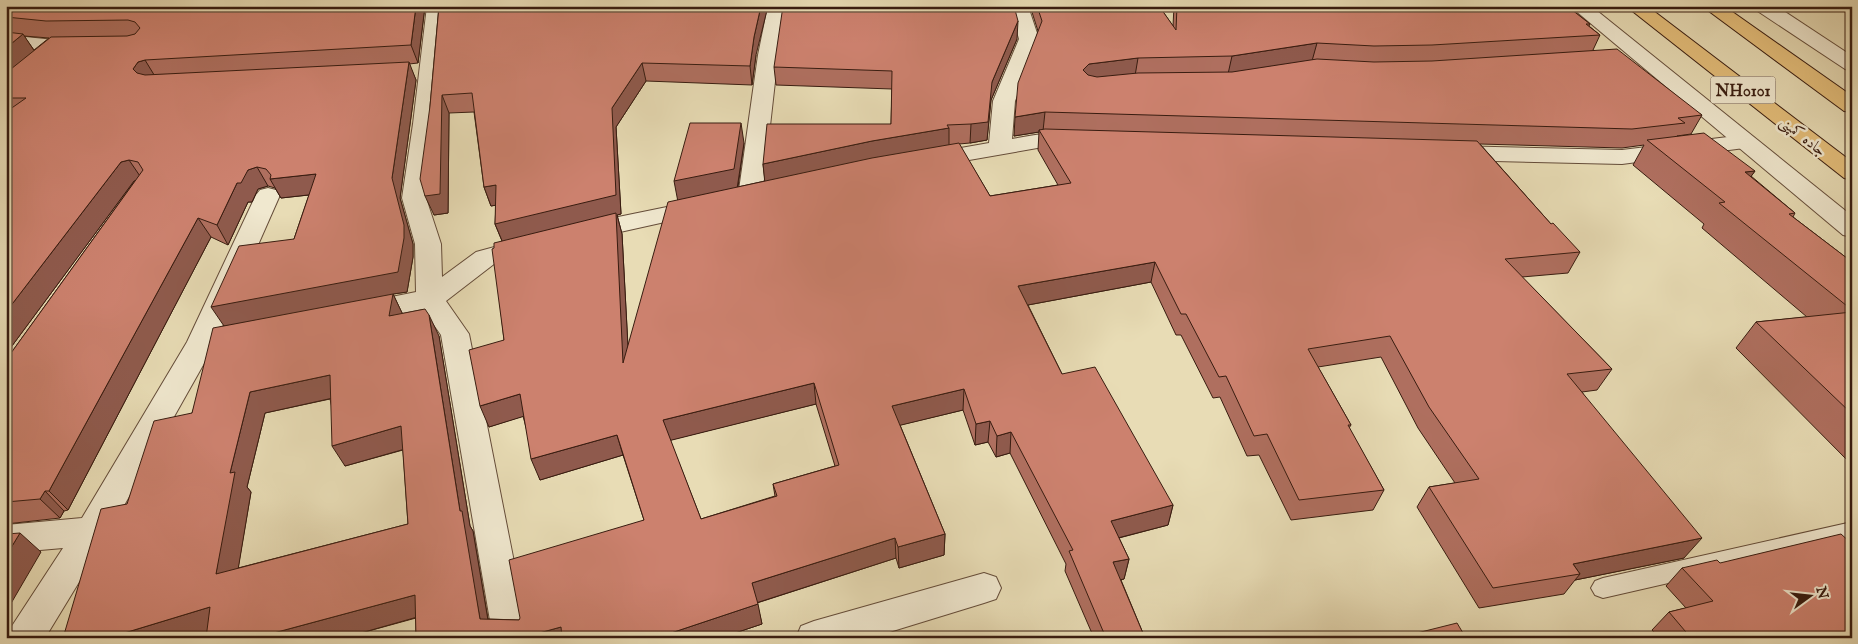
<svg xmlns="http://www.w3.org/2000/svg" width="1858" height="644" font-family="'IM FELL English',Amiri,serif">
<rect width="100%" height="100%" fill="#e8dcb5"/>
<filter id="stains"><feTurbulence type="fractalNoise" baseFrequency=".004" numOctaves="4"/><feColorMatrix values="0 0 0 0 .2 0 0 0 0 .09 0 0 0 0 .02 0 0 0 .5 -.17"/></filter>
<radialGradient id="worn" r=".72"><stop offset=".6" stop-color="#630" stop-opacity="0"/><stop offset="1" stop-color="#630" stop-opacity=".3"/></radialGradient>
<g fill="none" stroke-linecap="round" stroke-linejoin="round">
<g stroke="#644c39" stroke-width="2">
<path id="service" d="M 1852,522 L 1852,541 L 1603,598 L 1595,595 L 1591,588 L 1595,581 L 1603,578 Z"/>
</g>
<g stroke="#644c39" stroke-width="2">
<g id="minor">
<path d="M 427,6 L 445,6 L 435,124 L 426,198 L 441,244 L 442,277 L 476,252 L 528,238 L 537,240 L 541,246 L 537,252 L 494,264 L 446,301 L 469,334 L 529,638 L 493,638 L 441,335 L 423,309 L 362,321 L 352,319 L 348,312 L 352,305 L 416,292 L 415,244 L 402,198 L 413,124 Z"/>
<path d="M 768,6 L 786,6 L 778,55 L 762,197 L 759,202 L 750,204 L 741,202 L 738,197 L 758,55 Z"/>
<path d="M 1010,6 L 1028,6 L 1039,39 L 1015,101 L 1012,139 C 1036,135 1061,129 1085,135 L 1088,140 L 1085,145 L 1077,147 L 1043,147 L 929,167 L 921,165 L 917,160 L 921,155 L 989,143 L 993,101 L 1019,39 Z"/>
<path d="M 6,35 L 84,43 L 87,47 L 84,51 C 60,57 31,50 6,47 Z"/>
<path d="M 1744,135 L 1752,137 L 1755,142 L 1752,147 L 1622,164 L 1452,160 L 1444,158 L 1441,153 L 1444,148 L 1452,146 L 1622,150 Z"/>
<path d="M 268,188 L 276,190 L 280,195 L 221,329 L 246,324 L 256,327 L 260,334 L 256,341 L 211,351 L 104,541 L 45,638 L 7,638 L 12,626 L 63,548 L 6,553 L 6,525 L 82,518 L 187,342 L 256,195 L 260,190 Z"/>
<path d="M 701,200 L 710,202 L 713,207 L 710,212 L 584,240 L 575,238 L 571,232 L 575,226 L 584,224 Z"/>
<path d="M 984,573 L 996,577 L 1001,588 L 996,599 L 984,603 L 870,638 L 796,638 L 801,626 L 814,621 Z"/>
</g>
</g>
<g stroke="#644c39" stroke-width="2">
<g id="tertiary">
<path d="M 1570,6 L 1591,6 L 1852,216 L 1852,237 L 1843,235 Z"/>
<path d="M 1754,6 L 1776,6 L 1852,56 L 1852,71 L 1845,69 L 1756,10 Z"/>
</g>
</g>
<g stroke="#381c10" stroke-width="2">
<g id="trunk">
<path d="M 1626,6 L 1647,6 L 1852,162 L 1852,180 L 1844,178 Z"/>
<path d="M 1702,6 L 1724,6 L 1852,96 L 1852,112 L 1844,111 Z"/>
</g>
</g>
<use href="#service" fill="#f0e8cf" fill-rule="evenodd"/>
<use href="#minor" fill="#f0e8cf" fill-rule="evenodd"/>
<use href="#tertiary" fill="#f0e8cf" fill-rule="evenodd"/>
<use href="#trunk" fill="#e4be7a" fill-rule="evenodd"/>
</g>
<g fill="#af6f5f" stroke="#381c10" fill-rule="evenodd">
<path d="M 6,6 L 425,6 L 418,63 L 409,64 L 416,80 L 400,198 L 413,244 L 413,257 L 407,292 L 393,294 L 402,313 L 439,336 L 470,526 L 473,531 L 488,619 L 519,620 L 644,520 L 623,455 L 540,480 L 523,416 L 489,427 L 504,340 L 494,248 L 502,241 L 495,224 L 496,205 L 491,206 L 484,187 L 474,112 L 449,113 L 448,213 L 434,215 L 430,106 L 439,6 L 756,55 L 752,85 L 646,81 L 616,127 L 621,214 L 617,215 L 622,234 L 628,348 L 678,200 L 744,143 L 738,187 L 765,181 L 763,164 L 891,124 L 892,89 L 776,85 L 774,67 L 1017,39 L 991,100 L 987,140 L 970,143 L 959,144 L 990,196 L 1058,185 L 1038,150 L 1039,132 L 1014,136 L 1038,31 L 1030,6 L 1159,6 L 1173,26 L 1174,6 L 1567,6 L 1590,24 L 1589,26 L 1600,35 L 1593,50 L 1702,115 L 1691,134 L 1677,136 L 1755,171 L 1751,176 L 1795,213 L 1793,217 L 1852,262 L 1852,465 L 1736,348 L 1756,322 L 1807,317 L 1702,228 L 1704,224 L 1633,165 L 1644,145 L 1622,148 L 1480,144 L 1551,224 L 1580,252 L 1568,273 L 1522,277 L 1612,369 L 1597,390 L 1582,392 L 1684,558 L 1575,580 L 1564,594 L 1479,608 L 1417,507 L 1429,487 L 1455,483 L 1418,428 L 1381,357 L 1318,367 L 1351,425 L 1349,428 L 1384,490 L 1373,510 L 1291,520 L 1259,455 L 1247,456 L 1220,397 L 1213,398 L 1181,335 L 1176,335 L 1151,282 L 1028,305 L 1062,374 L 1173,505 L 1168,525 L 1119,538 L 1129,559 L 1124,579 L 1121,580 L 1145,638 L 1094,638 L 1065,571 L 1066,564 L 1010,453 L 996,457 L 988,442 L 975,445 L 963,410 L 900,425 L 945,534 L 944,555 L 899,568 L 896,558 L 757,603 L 762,624 L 720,638 L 416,638 L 416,618 L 343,638 L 206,638 L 207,633 L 192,638 L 63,638 L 127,504 L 192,413 L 224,326 L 294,239 L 309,195 L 281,198 L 275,188 L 268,186 L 258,189 L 252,202 L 248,202 L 228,245 L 211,237 L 68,510 L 64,511 L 60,518 L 6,524 L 6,360 L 135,181 L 134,181 L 6,354 ZM 24,36 L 49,38 L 34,50 ZM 330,399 L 345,466 L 403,450 L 408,524 L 238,568 L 251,492 L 247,487 L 265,413 ZM 816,404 L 835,466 L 773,484 L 775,496 L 701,519 L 670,440 Z"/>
<path d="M 1682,568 L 1852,638 L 1659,638 L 1652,630 L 1669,612 L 1686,608 L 1666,586 Z"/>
</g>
<g fill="#8f5a4d" stroke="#381c10">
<path d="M 416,6 L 425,6 L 418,63 L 411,45 Z"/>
<path d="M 761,6 L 768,6 L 756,55 L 752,85 L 750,66 L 754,37 Z"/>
<path d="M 1018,21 L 1017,39 L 991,100 L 987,140 L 970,143 L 971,124 L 992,82 Z"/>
<path d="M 23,34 L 35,52 L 6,76 L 6,48 Z"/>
<path d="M 1317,43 L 1312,61 L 1228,74 L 1232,56 Z"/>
<path d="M 1138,58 L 1135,76 L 1087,82 L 1083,70 L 1089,64 Z"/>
<path d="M 145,60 L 156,78 L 144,87 L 133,69 L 138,62 Z"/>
<path d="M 409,62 L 416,80 L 400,198 L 413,244 L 413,257 L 407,292 L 393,294 L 403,315 L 224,326 L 211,307 L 392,178 Z"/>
<path d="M 642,63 L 646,81 L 616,127 L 621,214 L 617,215 L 622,234 L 630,384 L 503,243 L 495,224 L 612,108 Z"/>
<path d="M 442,95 L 449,113 L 448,213 L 434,215 L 425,196 Z"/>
<path d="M 1045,112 L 1043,131 L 1039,130 L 1039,132 L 1014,136 L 1015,117 Z"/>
<path d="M 741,123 L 744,143 L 737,189 L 678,202 L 674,181 Z"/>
<path d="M 949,128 L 949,147 L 765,184 L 763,164 L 872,141 Z"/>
<path d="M 129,160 L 142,179 L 134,181 L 6,354 L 6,312 L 121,162 Z"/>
<path d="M 257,167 L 268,186 L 258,189 L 252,202 L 248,202 L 228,245 L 217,225 L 237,183 L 248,170 Z"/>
<path d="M 1755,171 L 1737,196 L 1745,172 Z"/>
<path d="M 316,174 L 326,193 L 281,198 L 270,179 Z"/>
<path d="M 496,185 L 503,204 L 491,206 L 484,187 Z"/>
<path d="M 198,218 L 211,237 L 68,510 L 49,491 Z"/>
<path d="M 1155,262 L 1151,282 L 1017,307 L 1018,286 Z"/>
<path d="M 429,315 L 439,336 L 470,526 L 473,531 L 491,638 L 480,619 L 460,511 Z"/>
<path d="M 330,375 L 342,396 L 265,413 L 247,487 L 251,492 L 234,594 L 216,574 L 230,473 L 250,392 Z"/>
<path d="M 814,383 L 816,404 L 668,441 L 663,420 Z"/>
<path d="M 964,389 L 963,410 L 893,427 L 892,406 Z"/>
<path d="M 520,394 L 528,415 L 489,427 L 480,406 Z"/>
<path d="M 990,421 L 988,442 L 975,445 L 976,424 Z"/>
<path d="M 401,426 L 412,447 L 345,466 L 332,446 Z"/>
<path d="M 1011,432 L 1010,453 L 996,457 L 997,436 Z"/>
<path d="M 617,435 L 623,455 L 540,480 L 531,459 Z"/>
<path d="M 45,491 L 64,511 L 60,518 L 40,499 Z"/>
<path d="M 1173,505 L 1168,525 L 1106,541 L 1111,521 Z"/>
<path d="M 20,533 L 41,552 L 6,612 L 6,556 Z"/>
<path d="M 945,534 L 944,555 L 899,568 L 898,547 Z"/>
<path d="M 895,538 L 896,558 L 756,603 L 752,583 Z"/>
<path d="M 1702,538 L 1684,558 L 1575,580 L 1580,574 L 1573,564 Z"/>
<path d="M 1129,559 L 1124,579 L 1109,582 L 1113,562 Z"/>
<path d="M 415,595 L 428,614 L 343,638 L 255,638 Z"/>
<path d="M 758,604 L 762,624 L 720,638 L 656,638 Z"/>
<path d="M 210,607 L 228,627 L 192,638 L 122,638 L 121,634 Z"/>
<path d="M 561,627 L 566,638 L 521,638 Z"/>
</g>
<g fill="#cc816e" stroke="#381c10" fill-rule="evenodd">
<path d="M 6,6 L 416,6 L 411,45 L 145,60 L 138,62 L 133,69 L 137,73 L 145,75 L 409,62 L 392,178 L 404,225 L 404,238 L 398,272 L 211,307 L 239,246 L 294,239 L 316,174 L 270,179 L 271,175 L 266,169 L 257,167 L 248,170 L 241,183 L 237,183 L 217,225 L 198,218 L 49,491 L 45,491 L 40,499 L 6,502 L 6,360 L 143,170 L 138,162 L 129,160 L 121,162 L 6,312 L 6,112 L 26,98 L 6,98 L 6,73 L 51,37 L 127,36 L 135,34 L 140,28 L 135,22 L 128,20 L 46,21 L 6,17 Z"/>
<path d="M 439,6 L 761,6 L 754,37 L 750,66 L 642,63 L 612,108 L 616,195 L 495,224 L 496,185 L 484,187 L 472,93 L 442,95 L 440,194 L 425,196 L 420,179 L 430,106 Z"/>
<path d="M 783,6 L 1014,6 L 1018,21 L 992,82 L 988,122 L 971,124 L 947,125 L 949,128 L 872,141 L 763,164 L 767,124 L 891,124 L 892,71 L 774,67 Z"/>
<path d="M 1037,6 L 1159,6 L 1176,30 L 1177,6 L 1567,6 L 1590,24 L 1586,24 L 1600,35 L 1432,45 L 1374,46 L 1317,43 L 1232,56 L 1138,58 L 1089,64 L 1083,70 L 1088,75 L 1097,77 L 1138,73 L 1232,72 L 1317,59 L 1374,62 L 1432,61 L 1617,49 L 1702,115 L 1678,118 L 1685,123 L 1632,129 L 1045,112 L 1015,117 L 1018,83 L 1042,21 Z"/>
<path d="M 6,32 L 23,34 L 6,48 Z"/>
<path d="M 690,123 L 741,123 L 734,169 L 674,181 Z"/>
<path d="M 1045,129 L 1477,141 L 1551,224 L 1553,223 L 1580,252 L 1505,259 L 1612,369 L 1567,374 L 1702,538 L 1573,564 L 1580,574 L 1493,588 L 1429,487 L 1479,479 L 1429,407 L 1390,336 L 1308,349 L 1351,425 L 1348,425 L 1384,490 L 1299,500 L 1267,434 L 1254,436 L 1226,376 L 1219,377 L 1186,314 L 1181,314 L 1155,262 L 1018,286 L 1062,374 L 1095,367 L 1173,505 L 1111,521 L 1129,559 L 1113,562 L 1145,638 L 1106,638 L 1069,551 L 1073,550 L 1011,432 L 997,436 L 990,421 L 976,424 L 964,389 L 892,406 L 945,534 L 898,547 L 895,538 L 752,583 L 758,604 L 656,638 L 562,638 L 561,627 L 521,638 L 416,638 L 415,595 L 255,638 L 206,638 L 210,607 L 121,634 L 122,638 L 63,638 L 101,509 L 127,504 L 154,421 L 192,413 L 213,328 L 393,294 L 389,316 L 425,309 L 429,315 L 460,511 L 462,511 L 480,619 L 519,620 L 520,618 L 509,560 L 644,520 L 617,435 L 531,459 L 520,394 L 480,406 L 469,350 L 504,340 L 492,249 L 494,248 L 494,243 L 616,213 L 623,363 L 668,202 L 872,158 L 959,143 L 990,196 L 1071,183 L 1039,130 ZM 330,375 L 332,446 L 401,426 L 408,524 L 216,574 L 235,472 L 230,473 L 250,392 ZM 814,383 L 839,465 L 773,484 L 777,496 L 701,519 L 663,420 Z"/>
<path d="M 1704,133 L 1755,171 L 1745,172 L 1795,213 L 1789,214 L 1852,262 L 1852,310 L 1719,203 L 1725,202 L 1647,140 Z"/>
<path d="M 1852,312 L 1852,414 L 1756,322 Z"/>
<path d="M 20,533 L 6,556 L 6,534 Z"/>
<path d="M 1841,534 L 1851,543 L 1852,543 L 1852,638 L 1691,638 L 1669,612 L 1713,601 L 1682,568 L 1717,560 L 1720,563 Z"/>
<path d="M 1457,623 L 1466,638 L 1397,638 Z"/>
</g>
<g text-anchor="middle" stroke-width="5" stroke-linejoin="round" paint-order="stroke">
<g font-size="15" fill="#381c10" stroke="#f0e8cf">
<text transform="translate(1803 136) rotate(38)" y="5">جاده کمپنی</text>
</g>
<rect fill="#f0e8cf" stroke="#6f5949" stroke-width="1" x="1710.5" y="76.5" width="65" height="27" rx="4"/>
<g font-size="16" font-weight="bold" fill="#381c10">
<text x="1743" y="96">NH0101</text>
</g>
</g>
<rect width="1858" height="644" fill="none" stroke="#e8dcb5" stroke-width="25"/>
<rect x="8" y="8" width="1843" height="629" fill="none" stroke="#381c10" stroke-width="2.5"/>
<rect x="12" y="12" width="1833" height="619" fill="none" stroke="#381c10"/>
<g transform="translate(1810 596) rotate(75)" stroke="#f0e8cf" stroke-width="4" paint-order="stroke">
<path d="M0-4L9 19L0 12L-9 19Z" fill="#381c10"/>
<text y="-8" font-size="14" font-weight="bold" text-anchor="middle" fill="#381c10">N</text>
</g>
<rect width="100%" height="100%" filter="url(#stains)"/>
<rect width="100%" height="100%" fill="url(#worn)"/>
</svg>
